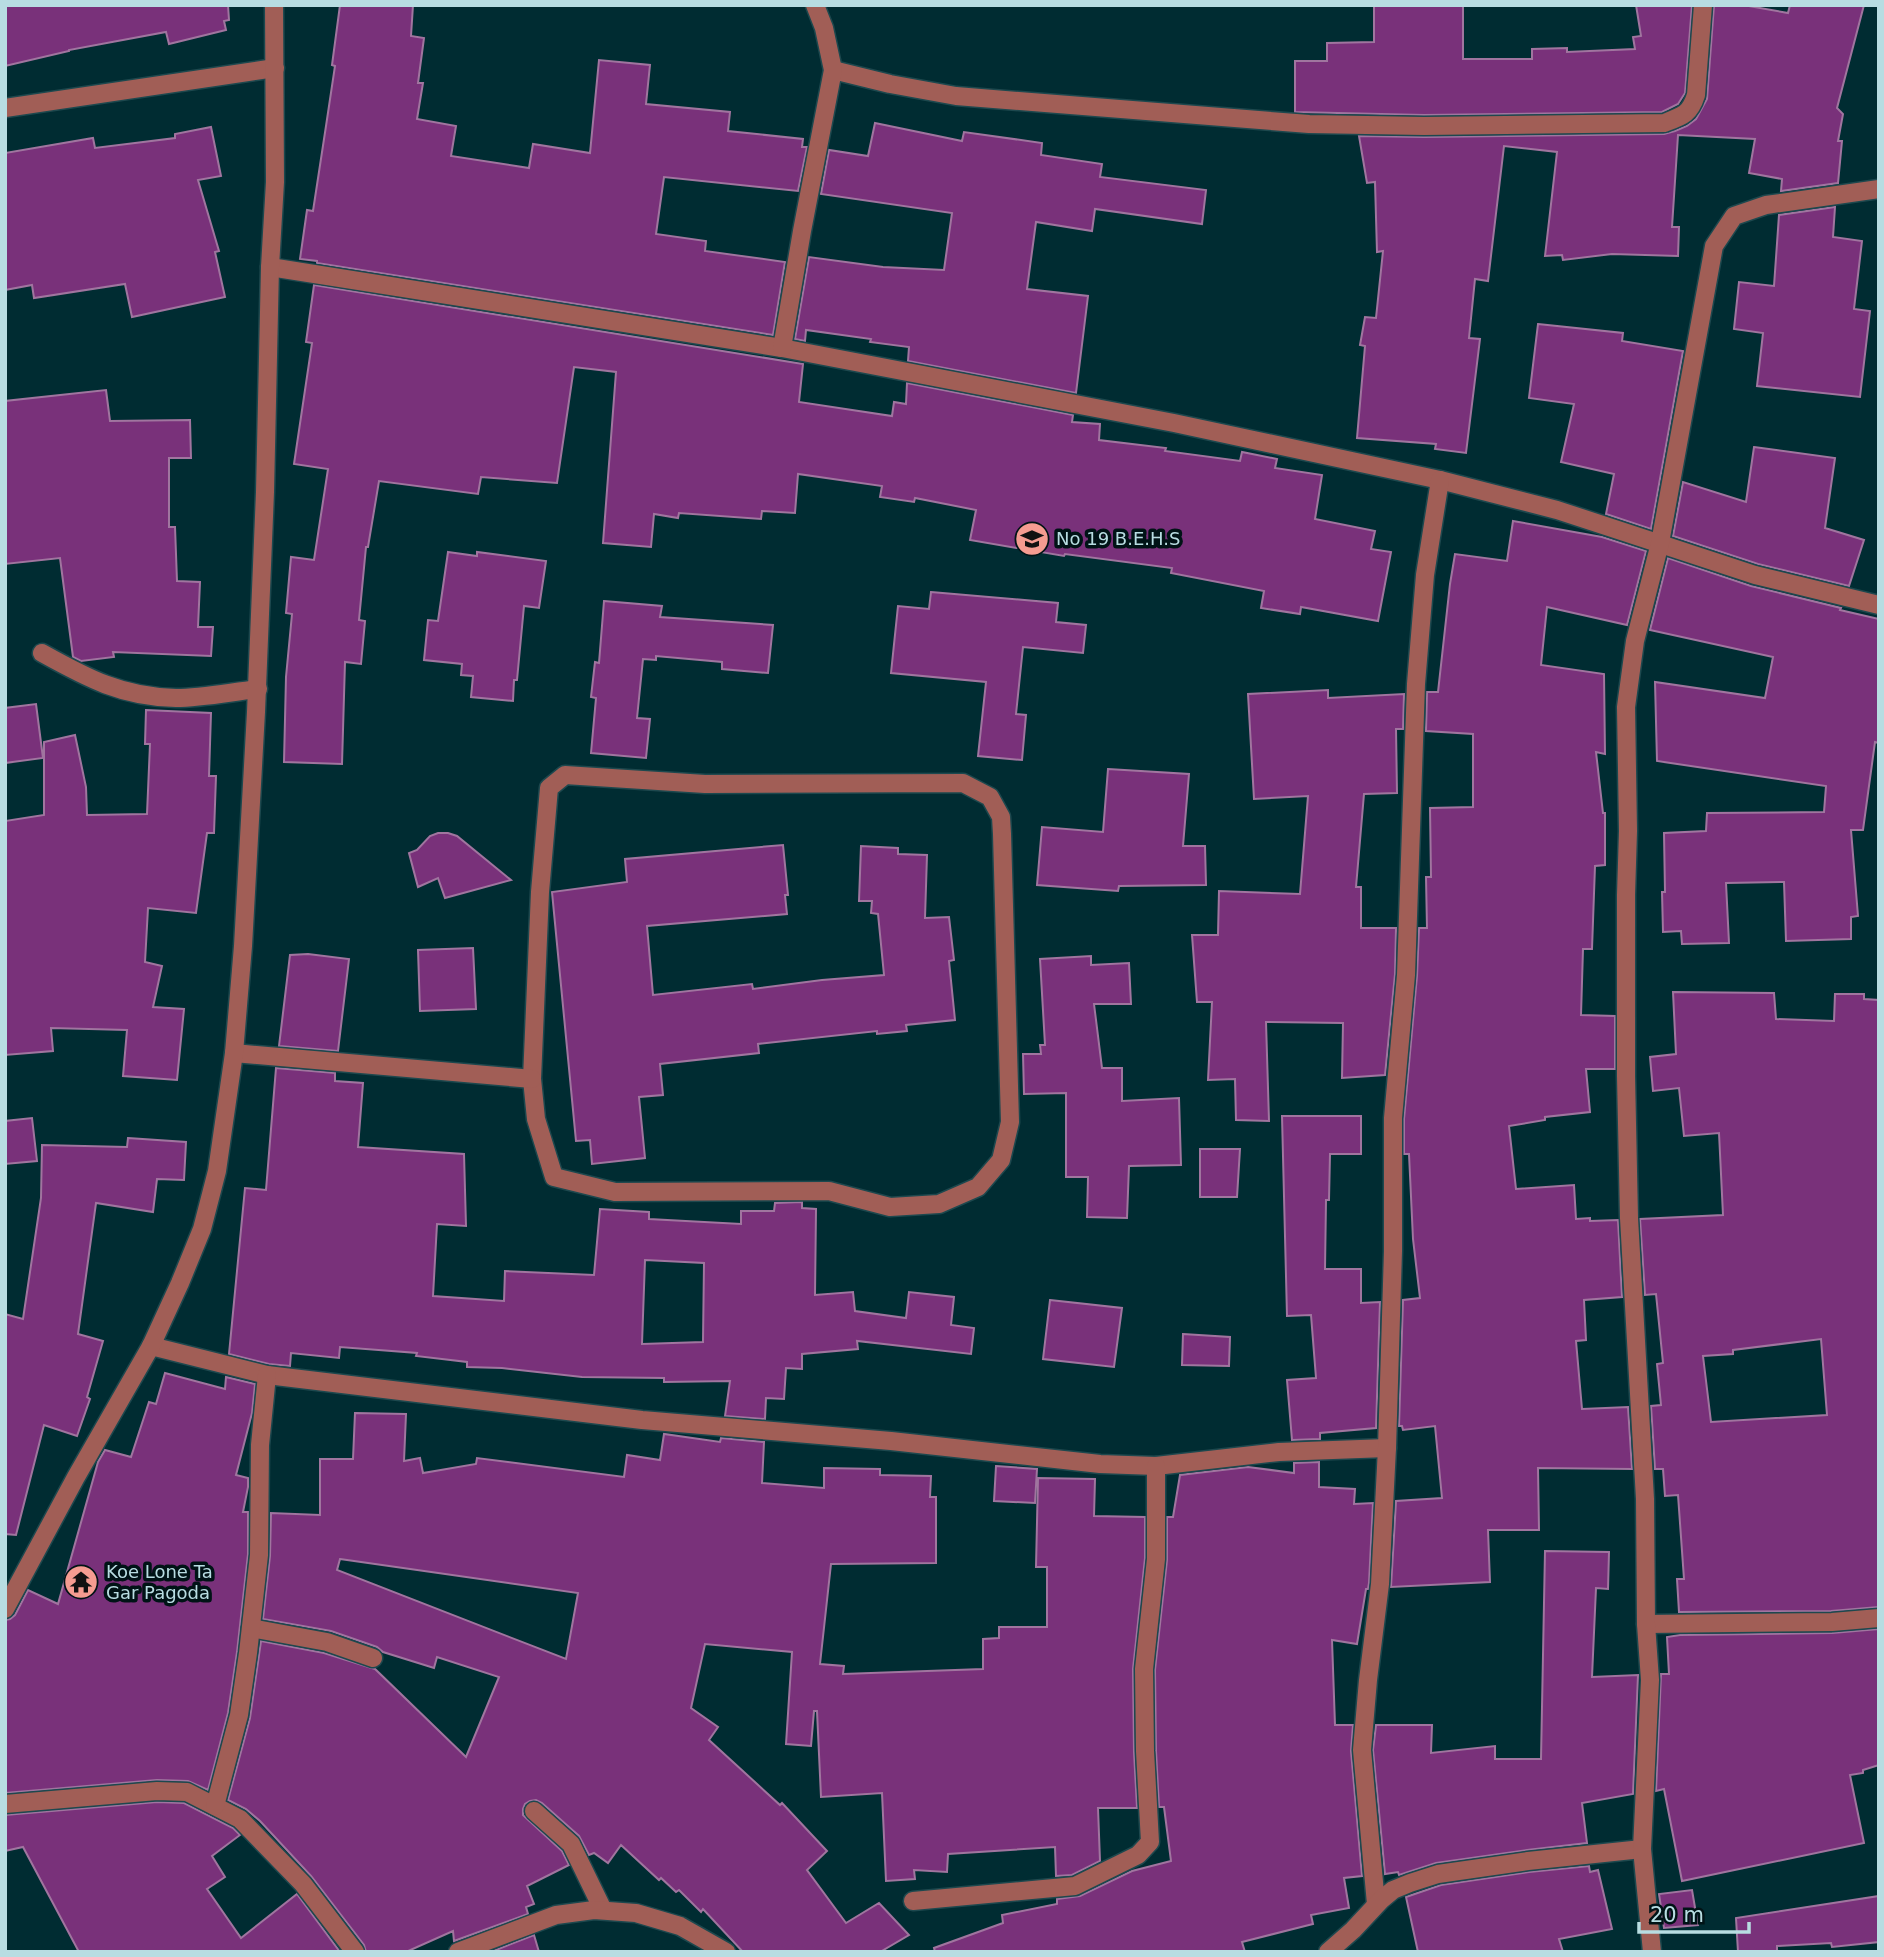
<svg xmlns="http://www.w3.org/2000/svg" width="1884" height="1957" font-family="'DejaVu Sans',sans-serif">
<rect width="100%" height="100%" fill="#002c32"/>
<g fill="#79317a" stroke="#a0759f" stroke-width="2" fill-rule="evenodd">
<path d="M 5,5 L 228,5 L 229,20 L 224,21 L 226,30 L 169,44 L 166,32 L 69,50 L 69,51 L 5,66 Z"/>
<path d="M 340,5 L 413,5 L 411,36 L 424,38 L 418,83 L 423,83 L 417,119 L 456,126 L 451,156 L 529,168 L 533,144 L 590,153 L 599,60 L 650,65 L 646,104 L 730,112 L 728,131 L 803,139 L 802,147 L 807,147 L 798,191 L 664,177 L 656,234 L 706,241 L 705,251 L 785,262 L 773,335 L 317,263 L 317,261 L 300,259 L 307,210 L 313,211 L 326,126 L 335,66 L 332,65 Z"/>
<path d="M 1374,5 L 1463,5 L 1463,59 L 1532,59 L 1532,49 L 1567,48 L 1567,52 L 1635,49 L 1633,37 L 1641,36 L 1636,5 L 1692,5 L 1685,93 L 1678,104 L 1662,112 L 1424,115 L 1295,112 L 1295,61 L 1327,61 L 1327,43 L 1374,42 Z"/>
<path d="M 1714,5 L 1743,5 L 1788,13 L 1790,5 L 1864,5 L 1837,108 L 1843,114 L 1838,141 L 1842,141 L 1838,183 L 1781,191 L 1782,179 L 1749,173 L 1755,139 L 1678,135 L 1672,227 L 1679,227 L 1678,256 L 1612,254 L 1563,260 L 1562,255 L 1545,256 L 1557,152 L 1504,146 L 1488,281 L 1475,279 L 1469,338 L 1480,339 L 1466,453 L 1435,449 L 1436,444 L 1357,438 L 1365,346 L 1360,345 L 1365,317 L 1376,318 L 1383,251 L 1377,252 L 1375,182 L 1367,183 L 1359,136 L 1424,137 L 1664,134 L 1675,131 L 1687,126 L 1696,119 L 1707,99 Z"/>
<path d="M 875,123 L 962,141 L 964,132 L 1042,143 L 1041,155 L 1102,164 L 1100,177 L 1206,190 L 1202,224 L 1095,209 L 1092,231 L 1036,222 L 1027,289 L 1088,296 L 1076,393 L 908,361 L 909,347 L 870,342 L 871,339 L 806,330 L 805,341 L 795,339 L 809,257 L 883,267 L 944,270 L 952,213 L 821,194 L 829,150 L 868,156 Z"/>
<path d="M 211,127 L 221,176 L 198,180 L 219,251 L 215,252 L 225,297 L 132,317 L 125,284 L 34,298 L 32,285 L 5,290 L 5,153 L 93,138 L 95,148 L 175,138 L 175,134 Z"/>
<path d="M 1835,207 L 1833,237 L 1862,241 L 1854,309 L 1870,311 L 1860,397 L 1757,386 L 1763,333 L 1734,329 L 1739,282 L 1774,286 L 1779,215 Z"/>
<path d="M 314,285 L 803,364 L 799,402 L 892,416 L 894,402 L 906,404 L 907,383 L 1073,415 L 1072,422 L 1100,424 L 1099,440 L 1166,448 L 1165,451 L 1240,461 L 1242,452 L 1277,459 L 1275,468 L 1322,475 L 1315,519 L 1375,531 L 1371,549 L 1391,552 L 1378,621 L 1301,607 L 1300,614 L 1261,608 L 1264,591 L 1171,573 L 1172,568 L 1065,554 L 1064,556 L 970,540 L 976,510 L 915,498 L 914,502 L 880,497 L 882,486 L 798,474 L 795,513 L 762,511 L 761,519 L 679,513 L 678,518 L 654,514 L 651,547 L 603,543 L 616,372 L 574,367 L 557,483 L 481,477 L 478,494 L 379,481 L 368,547 L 366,547 L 359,620 L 365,621 L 361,664 L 345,662 L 342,764 L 284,762 L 286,677 L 292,614 L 286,613 L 291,557 L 314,560 L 328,469 L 294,464 L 312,343 L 306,342 Z"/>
<path d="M 1538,324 L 1623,333 L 1622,341 L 1683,351 L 1651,529 L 1606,514 L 1614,474 L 1561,462 L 1574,404 L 1529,398 Z"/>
<path d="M 106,390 L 110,421 L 190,420 L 191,458 L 169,458 L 169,527 L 175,527 L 177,581 L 200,582 L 198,627 L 213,627 L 211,656 L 113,652 L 114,657 L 81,661 L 73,657 L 60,558 L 5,564 L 5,401 Z"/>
<path d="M 1754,447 L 1835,458 L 1825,528 L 1864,540 L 1849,586 L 1758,564 L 1673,536 L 1683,482 L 1746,502 Z"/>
<path d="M 1513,521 L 1602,537 L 1646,551 L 1627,625 L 1547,607 L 1541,665 L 1604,674 L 1605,754 L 1596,752 L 1603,813 L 1605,813 L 1605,865 L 1595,866 L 1592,949 L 1583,949 L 1581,1015 L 1615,1016 L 1615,1069 L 1586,1069 L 1590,1112 L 1545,1117 L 1545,1120 L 1509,1126 L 1516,1189 L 1574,1185 L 1576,1219 L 1590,1218 L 1590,1221 L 1618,1220 L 1622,1297 L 1584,1300 L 1586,1340 L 1576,1341 L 1582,1409 L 1628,1407 L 1632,1469 L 1538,1468 L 1539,1530 L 1488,1530 L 1490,1582 L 1391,1587 L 1396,1501 L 1442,1498 L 1435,1426 L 1403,1430 L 1402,1426 L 1399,1426 L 1403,1300 L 1420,1298 L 1413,1239 L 1409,1154 L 1404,1154 L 1404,1119 L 1417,976 L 1419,928 L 1427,928 L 1426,877 L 1431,877 L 1430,808 L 1473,807 L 1473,734 L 1426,731 L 1427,692 L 1438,692 L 1450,584 L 1455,554 L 1507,561 Z"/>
<path d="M 448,552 L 477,556 L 477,552 L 546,561 L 539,608 L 524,606 L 517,680 L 514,680 L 513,701 L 471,697 L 473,676 L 461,675 L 462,664 L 424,660 L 428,620 L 438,621 Z"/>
<path d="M 1668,558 L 1751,586 L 1841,608 L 1840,610 L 1879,619 L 1879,743 L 1875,742 L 1863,830 L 1851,830 L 1858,916 L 1851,917 L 1851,939 L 1786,941 L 1784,882 L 1726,883 L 1729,943 L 1682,944 L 1681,931 L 1663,932 L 1662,892 L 1665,892 L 1664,833 L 1706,831 L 1707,813 L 1824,812 L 1826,786 L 1657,761 L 1655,682 L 1765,698 L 1773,657 L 1650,630 Z"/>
<path d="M 931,592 L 1058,603 L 1056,622 L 1086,625 L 1083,653 L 1023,647 L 1016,714 L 1026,715 L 1022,760 L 978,756 L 986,682 L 891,673 L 898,606 L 929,609 Z"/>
<path d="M 604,601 L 662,606 L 660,617 L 773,625 L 768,673 L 722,669 L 722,662 L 656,656 L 656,660 L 643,659 L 637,718 L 650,719 L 646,758 L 591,753 L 596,698 L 591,697 L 595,662 L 599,663 Z"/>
<path d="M 1328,690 L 1328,698 L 1404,694 L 1403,729 L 1396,729 L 1397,793 L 1364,794 L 1356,887 L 1361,887 L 1361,928 L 1396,928 L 1395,974 L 1385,1075 L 1342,1078 L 1343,1023 L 1266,1022 L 1269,1121 L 1236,1120 L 1235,1079 L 1208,1080 L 1212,1002 L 1197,1002 L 1192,935 L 1218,935 L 1219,891 L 1300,894 L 1308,796 L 1254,799 L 1248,694 Z"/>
<path d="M 36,704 L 43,758 L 5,763 L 5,708 Z"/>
<path d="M 146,710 L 211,713 L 209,776 L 216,776 L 214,833 L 207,833 L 196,913 L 148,908 L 145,962 L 162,966 L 153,1007 L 184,1009 L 177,1080 L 123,1076 L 127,1030 L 51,1028 L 53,1051 L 5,1055 L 5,821 L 44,815 L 44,742 L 75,735 L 86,787 L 87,815 L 147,814 L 150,744 L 145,744 Z"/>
<path d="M 1108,769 L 1189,774 L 1183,846 L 1205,846 L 1206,885 L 1119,886 L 1118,891 L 1037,885 L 1042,827 L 1103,832 Z"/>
<path d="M 438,833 L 448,833 L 457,836 L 511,880 L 445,898 L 438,878 L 418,887 L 409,853 L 417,850 L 430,836 Z"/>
<path d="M 783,845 L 788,895 L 785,895 L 787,914 L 647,926 L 653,995 L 752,984 L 753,989 L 822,980 L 884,975 L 878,914 L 871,913 L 872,901 L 859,901 L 861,846 L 898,848 L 898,854 L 927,855 L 925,918 L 949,917 L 954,960 L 949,961 L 955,1020 L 906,1025 L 907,1031 L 877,1034 L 877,1031 L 758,1044 L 759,1053 L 660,1064 L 663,1095 L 639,1097 L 645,1158 L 592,1164 L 590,1140 L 576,1141 L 552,892 L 627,882 L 625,859 Z"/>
<path d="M 473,948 L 476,1009 L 420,1011 L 418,950 Z"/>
<path d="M 308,954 L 349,959 L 338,1051 L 279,1046 L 290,955 Z"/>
<path d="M 1091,956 L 1091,965 L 1129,963 L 1131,1004 L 1094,1004 L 1102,1068 L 1122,1068 L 1122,1101 L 1179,1098 L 1181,1165 L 1129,1166 L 1127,1218 L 1087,1217 L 1088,1177 L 1066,1177 L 1066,1093 L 1024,1094 L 1023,1054 L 1041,1054 L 1040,1045 L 1045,1045 L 1040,959 Z"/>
<path d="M 1673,992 L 1774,993 L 1776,1019 L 1834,1021 L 1835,994 L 1864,994 L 1864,999 L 1879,1000 L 1879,1607 L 1831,1611 L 1679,1612 L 1677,1579 L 1684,1579 L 1678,1495 L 1665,1496 L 1663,1469 L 1655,1469 L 1651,1406 L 1661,1405 L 1657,1364 L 1663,1363 L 1656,1294 L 1645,1295 L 1640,1219 L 1723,1215 L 1719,1133 L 1684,1136 L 1679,1088 L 1653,1091 L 1650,1057 L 1676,1054 ZM 1821,1339 L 1827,1415 L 1711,1422 L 1703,1356 L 1733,1354 L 1733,1350 Z"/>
<path d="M 276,1068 L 335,1073 L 335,1081 L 363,1083 L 358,1147 L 464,1154 L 466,1226 L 437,1224 L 433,1296 L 504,1301 L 505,1271 L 594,1275 L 600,1209 L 649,1212 L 649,1219 L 741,1224 L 741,1211 L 774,1211 L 775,1203 L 802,1202 L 802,1208 L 816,1209 L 815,1295 L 853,1292 L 855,1311 L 906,1318 L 909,1292 L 954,1297 L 951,1325 L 974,1328 L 971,1354 L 857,1341 L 858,1349 L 802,1354 L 802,1369 L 786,1368 L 784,1399 L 766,1398 L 765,1419 L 725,1416 L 730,1381 L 664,1382 L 664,1378 L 582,1377 L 502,1368 L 467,1367 L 467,1362 L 416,1356 L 417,1353 L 340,1347 L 339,1358 L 291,1353 L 290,1366 L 269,1364 L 229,1354 L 245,1188 L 266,1190 ZM 645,1260 L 704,1263 L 703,1342 L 642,1344 Z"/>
<path d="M 1282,1116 L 1361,1116 L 1361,1154 L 1330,1154 L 1329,1200 L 1326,1200 L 1325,1269 L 1361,1269 L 1361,1303 L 1380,1302 L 1376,1428 L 1320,1433 L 1320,1439 L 1292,1440 L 1287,1380 L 1316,1378 L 1311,1315 L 1287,1316 Z"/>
<path d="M 32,1118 L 37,1161 L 5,1164 L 5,1121 Z"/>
<path d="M 128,1138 L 186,1142 L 184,1180 L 157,1179 L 153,1212 L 96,1203 L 78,1334 L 103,1341 L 87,1397 L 90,1399 L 77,1436 L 44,1425 L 16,1535 L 5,1534 L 5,1314 L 23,1319 L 41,1198 L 42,1145 L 127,1147 Z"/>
<path d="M 1200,1149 L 1240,1149 L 1237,1197 L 1200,1197 Z"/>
<path d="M 1050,1300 L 1122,1308 L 1114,1367 L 1043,1359 Z"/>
<path d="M 1183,1334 L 1230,1337 L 1229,1366 L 1182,1365 Z"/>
<path d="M 165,1373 L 225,1389 L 226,1377 L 255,1384 L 252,1413 L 236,1475 L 248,1478 L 248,1487 L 243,1512 L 248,1512 L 248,1554 L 237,1652 L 228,1713 L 208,1790 L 188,1781 L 157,1780 L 5,1793 L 5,1620 L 10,1619 L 15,1615 L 28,1590 L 58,1604 L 98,1462 L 105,1450 L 131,1457 L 149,1402 L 156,1404 Z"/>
<path d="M 355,1413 L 406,1414 L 404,1461 L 420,1458 L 423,1473 L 476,1464 L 477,1458 L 624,1477 L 627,1455 L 660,1460 L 664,1434 L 720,1442 L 721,1438 L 764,1442 L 762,1483 L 824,1488 L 824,1468 L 880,1469 L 880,1475 L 931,1476 L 930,1497 L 936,1497 L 936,1563 L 831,1564 L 820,1664 L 844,1666 L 843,1674 L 983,1669 L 983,1639 L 999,1638 L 999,1627 L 1047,1627 L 1047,1567 L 1036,1567 L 1038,1478 L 1095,1479 L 1094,1516 L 1145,1517 L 1145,1558 L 1133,1669 L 1134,1752 L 1137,1808 L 1098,1808 L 1100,1861 L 1072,1875 L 1056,1876 L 1055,1847 L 948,1854 L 947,1872 L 914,1870 L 915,1879 L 886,1881 L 882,1793 L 821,1797 L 817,1711 L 814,1711 L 811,1746 L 786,1744 L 792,1652 L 705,1644 L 691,1708 L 718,1727 L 709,1740 L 780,1805 L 782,1803 L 827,1851 L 807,1870 L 846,1923 L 879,1903 L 909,1935 L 880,1952 L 743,1952 L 703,1909 L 701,1912 L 679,1890 L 676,1892 L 661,1878 L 659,1880 L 621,1845 L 608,1863 L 594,1853 L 589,1855 L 579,1836 L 542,1803 L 536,1800 L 530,1801 L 525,1804 L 523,1809 L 523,1815 L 562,1851 L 569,1865 L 527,1886 L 534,1904 L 526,1907 L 528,1914 L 454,1941 L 453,1931 L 406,1952 L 366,1952 L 364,1945 L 311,1876 L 260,1821 L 246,1809 L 228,1800 L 250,1718 L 261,1641 L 324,1653 L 375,1669 L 466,1757 L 499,1677 L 437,1657 L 434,1668 L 383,1652 L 377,1647 L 331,1631 L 263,1619 L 270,1556 L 271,1513 L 320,1515 L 320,1459 L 353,1459 ZM 340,1559 L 578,1593 L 566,1659 L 337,1570 Z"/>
<path d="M 1319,1462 L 1319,1487 L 1355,1489 L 1354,1504 L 1373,1503 L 1369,1583 L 1368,1589 L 1366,1589 L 1357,1644 L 1332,1640 L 1335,1725 L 1353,1725 L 1351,1751 L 1362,1876 L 1344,1878 L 1349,1908 L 1311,1915 L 1313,1924 L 1242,1942 L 1245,1952 L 935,1952 L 934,1948 L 1003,1923 L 1002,1915 L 1057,1904 L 1057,1899 L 1080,1896 L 1132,1871 L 1171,1861 L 1164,1807 L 1159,1807 L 1156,1751 L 1155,1670 L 1167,1560 L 1167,1517 L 1173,1517 L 1180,1475 L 1248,1467 L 1294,1473 L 1294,1463 Z"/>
<path d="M 996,1466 L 1037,1469 L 1035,1503 L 994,1501 Z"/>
<path d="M 1545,1551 L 1609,1552 L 1608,1589 L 1596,1588 L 1592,1677 L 1638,1675 L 1633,1794 L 1582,1803 L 1587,1843 L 1527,1850 L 1436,1863 L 1399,1875 L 1398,1872 L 1385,1874 L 1373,1750 L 1376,1725 L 1432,1725 L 1431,1753 L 1495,1746 L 1495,1759 L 1541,1759 Z"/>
<path d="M 1879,1629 L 1879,1765 L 1863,1770 L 1863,1773 L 1850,1775 L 1864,1843 L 1682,1881 L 1664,1789 L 1656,1791 L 1661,1674 L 1669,1674 L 1667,1637 L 1680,1635 L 1832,1633 Z"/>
<path d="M 157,1802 L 184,1803 L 233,1828 L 240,1835 L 212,1856 L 225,1877 L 207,1889 L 241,1938 L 297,1894 L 340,1952 L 79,1952 L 23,1847 L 5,1851 L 5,1815 Z"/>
<path d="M 1589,1866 L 1590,1872 L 1598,1870 L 1612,1929 L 1559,1939 L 1563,1952 L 1418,1952 L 1406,1897 L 1441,1885 L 1529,1872 Z"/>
<path d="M 1692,1890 L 1698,1925 L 1664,1928 L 1659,1894 Z"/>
<path d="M 1879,1896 L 1879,1942 L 1832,1947 L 1831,1943 L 1777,1946 L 1777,1952 L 1738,1952 L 1736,1918 Z"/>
<path d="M 534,1935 L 539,1952 L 491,1952 Z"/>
</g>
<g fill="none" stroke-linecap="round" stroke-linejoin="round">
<g stroke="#1d484e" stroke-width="21">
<g id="minor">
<path d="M 833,70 L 890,84 L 956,96 L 1309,124 L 1424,126 L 1664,123 C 1683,116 1690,114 1696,95 L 1703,5"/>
<path d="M 5,108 L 275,68"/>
<path d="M 270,267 L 782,348 L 1174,423 L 1440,480 L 1557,510 L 1755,575 L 1879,605"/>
<path d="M 782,348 L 802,231 L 833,70 L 824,28 L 815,5"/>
<path d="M 42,653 C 87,678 122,697 176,698 C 202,698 231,692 258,689"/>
<path d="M 565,775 L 705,784 L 963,783 L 990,797 L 1001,817 L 1002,834 L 1010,1122 L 1001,1160 L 978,1187 L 939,1204 L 890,1207 L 829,1191 L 615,1192 L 554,1177 L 536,1119 L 532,1079 L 540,892 L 549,788 Z"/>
<path d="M 234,1053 L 532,1079"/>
<path d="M 151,1346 L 267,1375 L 642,1420 L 891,1441 L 1100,1464 L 1156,1466 L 1279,1452 L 1387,1448"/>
<path d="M 5,1609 L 76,1477 L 151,1346 L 180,1283 L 202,1229 L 217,1171 L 234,1053 L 243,946 L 256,712 L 265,492 L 270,267 L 275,182 L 274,5"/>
<path d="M 1646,1624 L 1832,1622 L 1879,1618"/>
<path d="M 251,1628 L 327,1642 L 373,1658"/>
<path d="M 5,1804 L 157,1791 L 187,1792 L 240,1819 L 303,1884 L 355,1952"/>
<path d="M 215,1806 L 239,1715 L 248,1653 L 259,1555 L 260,1445 L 267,1375"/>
<path d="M 534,1811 L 571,1844 L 603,1910"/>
<path d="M 913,1901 L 1075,1886 L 1138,1855 L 1150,1842 L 1145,1751 L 1144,1669 L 1156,1559 L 1156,1466"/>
<path d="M 1376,1904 L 1362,1750 L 1368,1680 L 1380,1584 L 1387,1448 L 1393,1251 L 1393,1118 L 1406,975 L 1416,684 L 1425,575 L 1440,480"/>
<path d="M 458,1952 L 556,1915 L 594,1910 L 636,1913 L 680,1926 L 726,1952"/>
<path d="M 1328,1952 L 1353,1930 L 1381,1900 L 1393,1890 L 1410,1883 L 1438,1874 L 1528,1861 L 1642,1849"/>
<path d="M 1652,1952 L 1642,1849 L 1650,1680 L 1646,1624 L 1645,1499 L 1629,1218 L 1626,1076 L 1626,895 L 1628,831 L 1626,707 L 1635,641 L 1660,543 L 1714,246 L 1734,216 L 1766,205 L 1879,189"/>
</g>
</g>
<use href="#minor" stroke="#a15e56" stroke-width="18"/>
</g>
<defs>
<g id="school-disc" transform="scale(1.75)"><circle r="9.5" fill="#f59c91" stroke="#001316"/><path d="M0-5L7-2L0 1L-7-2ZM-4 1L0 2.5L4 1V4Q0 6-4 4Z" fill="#111"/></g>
<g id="temple-disc" transform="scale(1.75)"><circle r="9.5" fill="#f59c91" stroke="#001316"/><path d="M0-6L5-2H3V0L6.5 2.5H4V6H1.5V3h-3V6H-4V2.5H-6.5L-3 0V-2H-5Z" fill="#111"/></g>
</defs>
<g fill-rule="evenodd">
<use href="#school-disc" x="1032" y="539"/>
<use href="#temple-disc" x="81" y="1582"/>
</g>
<g text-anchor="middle" stroke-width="7" stroke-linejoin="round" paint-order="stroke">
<g font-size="18" fill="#b8dde2" stroke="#001316" text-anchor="start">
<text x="1056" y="545">No 19 B.E.H.S</text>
<text x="106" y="1578">Koe Lone Ta<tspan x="106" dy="21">Gar Pagoda</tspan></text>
</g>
</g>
<rect width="1884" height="1957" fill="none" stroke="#b8dde2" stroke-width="14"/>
<path d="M1639 1922v10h110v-10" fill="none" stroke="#b8dde2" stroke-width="3.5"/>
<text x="1650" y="1922" font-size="21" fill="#b8dde2" stroke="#001316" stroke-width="5" paint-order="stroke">20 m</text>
</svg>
